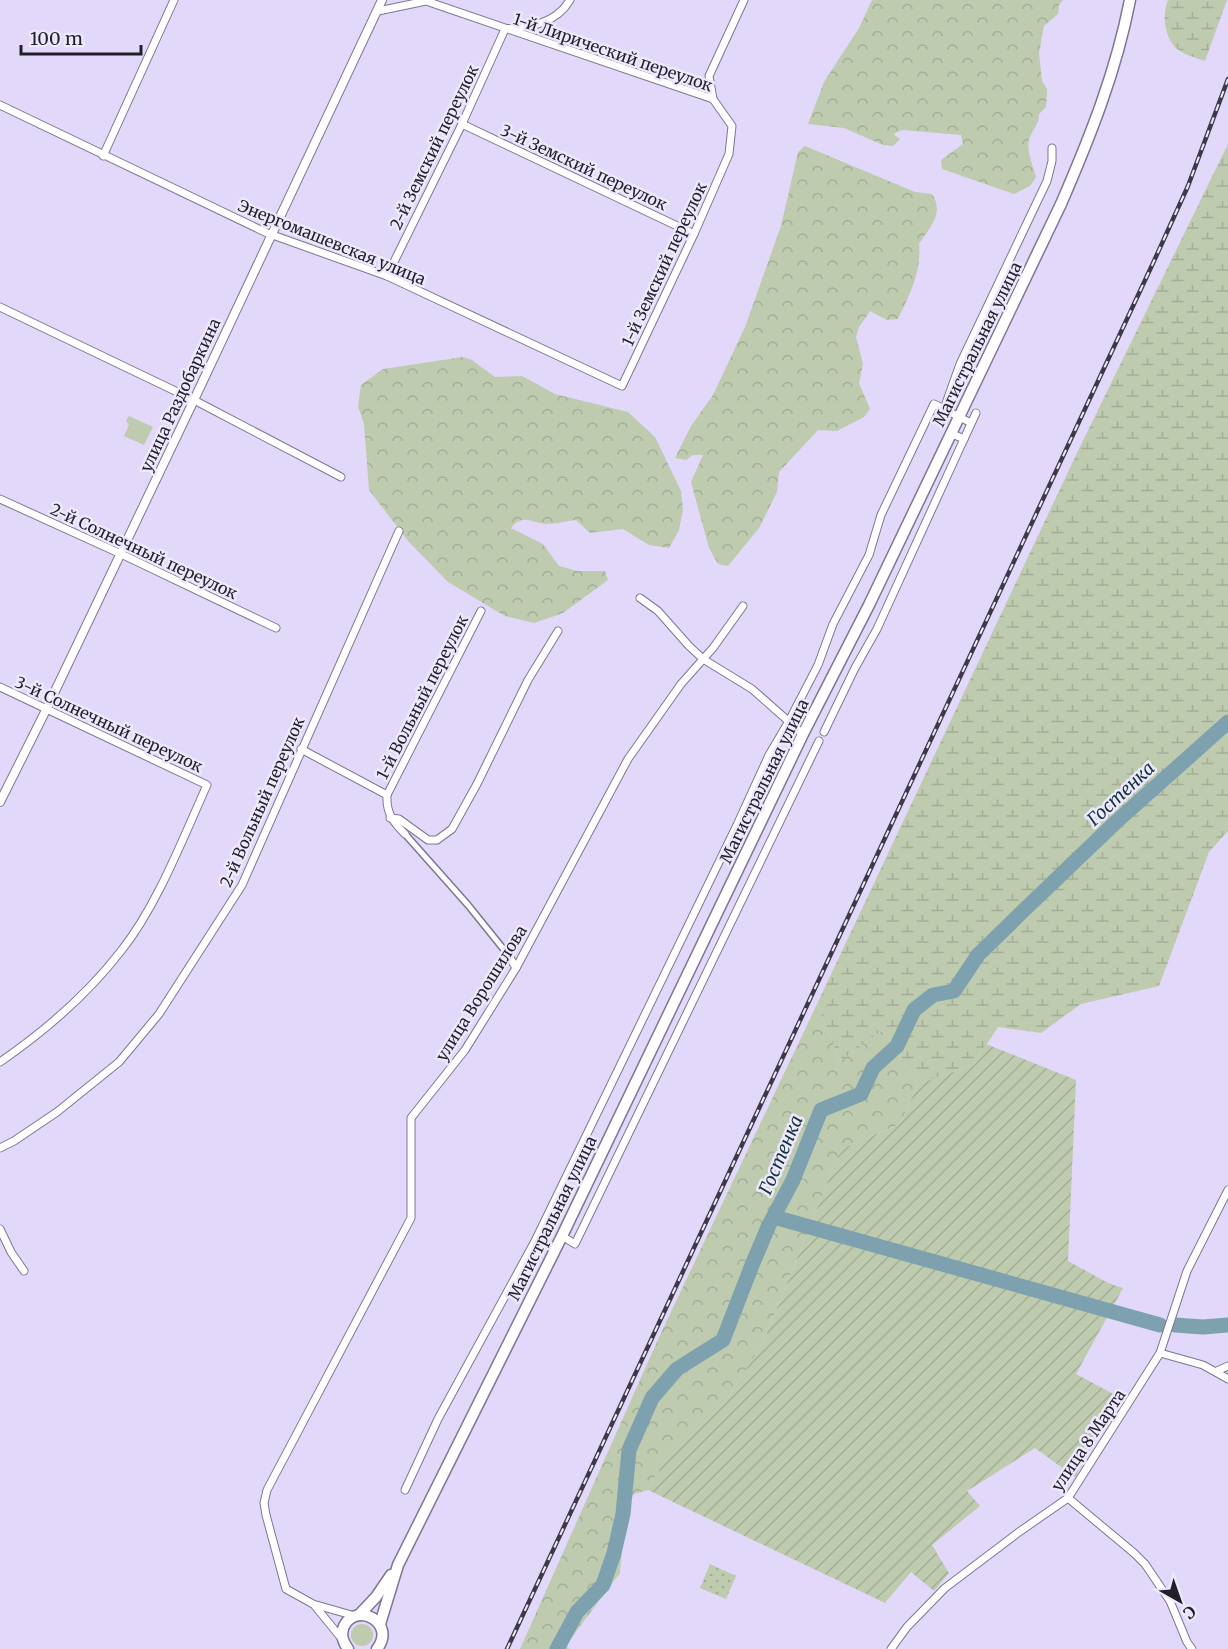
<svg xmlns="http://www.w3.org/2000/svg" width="1228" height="1649" font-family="Merriweather,serif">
<defs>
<pattern id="forest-crowns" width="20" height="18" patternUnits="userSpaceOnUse" patternTransform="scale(1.5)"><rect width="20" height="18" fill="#becbaf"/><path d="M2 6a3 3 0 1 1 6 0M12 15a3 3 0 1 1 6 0" fill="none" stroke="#a3ae97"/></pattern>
<pattern id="wetland-marsh" width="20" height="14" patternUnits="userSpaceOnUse" patternTransform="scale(1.5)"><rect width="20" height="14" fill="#becbaf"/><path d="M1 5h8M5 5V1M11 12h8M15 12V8" fill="none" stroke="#a3ae97"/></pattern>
<pattern id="park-dots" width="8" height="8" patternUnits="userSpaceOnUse" patternTransform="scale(1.5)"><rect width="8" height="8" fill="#becbaf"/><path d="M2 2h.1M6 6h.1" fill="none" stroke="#a3ae97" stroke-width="1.8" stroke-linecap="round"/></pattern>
<pattern id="garden-furrows" width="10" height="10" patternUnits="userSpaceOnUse" patternTransform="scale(1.5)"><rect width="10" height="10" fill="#becbaf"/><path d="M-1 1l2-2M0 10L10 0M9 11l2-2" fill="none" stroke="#a3ae97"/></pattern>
</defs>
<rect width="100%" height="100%" fill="#e2d8f9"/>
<g fill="#becbaf">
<path d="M 129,416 L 153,427 L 144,445 L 124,436 L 129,425 L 126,421 Z"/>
<circle cx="362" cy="1635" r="11"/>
</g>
<g fill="url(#forest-crowns)">
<path d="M 872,0 L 1063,0 L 1059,5 L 1058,14 L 1044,26 L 1039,53 L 1042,81 L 1047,89 L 1046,107 L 1039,114 C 1039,124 1034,128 1030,137 C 1025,148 1033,166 1036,177 L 1030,186 L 1014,194 L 942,169 L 941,160 L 963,144 L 961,135 L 902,130 L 893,134 L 900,139 L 893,146 L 883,145 L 844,128 L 808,124 L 824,82 L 859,28 Z"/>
<path d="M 805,146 L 915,192 L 932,194 C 945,213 929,228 919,244 C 922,271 909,296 898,319 L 887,320 L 870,311 L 859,327 L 856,337 L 863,364 L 859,383 L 870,409 L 864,417 L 837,431 L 818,430 L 779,472 L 777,492 L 759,528 L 728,566 L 718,564 L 709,548 L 691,482 L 703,455 L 693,455 L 686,460 L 675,458 L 691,426 L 713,395 L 745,327 L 781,226 L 798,152 Z"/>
<path d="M 463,357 L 472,360 L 495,377 L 522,376 L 555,394 L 628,412 L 655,437 L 681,491 L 683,510 L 679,530 L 669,548 L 649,545 L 623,529 L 590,533 L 576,520 C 566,521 556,524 546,524 C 531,523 523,513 511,528 L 543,544 L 559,566 L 577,571 L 605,571 L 608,580 L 563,613 L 534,623 L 505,616 L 448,582 L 409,542 L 369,490 L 364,424 L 358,406 L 361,385 L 383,369 Z"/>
<path d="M 817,1004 L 840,1061 L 883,1030 L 918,1084 L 900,1124 L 841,1149 L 763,1343 L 724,1403 L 664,1462 L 648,1490 L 634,1494 L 625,1508 L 620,1573 L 566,1645 L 569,1649 L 520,1649 L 660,1335 Z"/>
</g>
<g fill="url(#wetland-marsh)">
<path d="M 1168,0 L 1227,0 L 1205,61 C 1197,58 1180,54 1174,46 C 1164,34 1162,14 1168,0 Z"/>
<path d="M 1228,144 L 1228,831 L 1209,852 L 1159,986 L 1081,1004 L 1041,1033 L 998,1027 L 973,1065 L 918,1084 L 883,1030 L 840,1061 L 817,1004 L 1076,455 Z"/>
</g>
<path fill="url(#park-dots)" d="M 710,1564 L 736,1576 L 726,1599 L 700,1588 Z"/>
<path fill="url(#garden-furrows)" d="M 986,1044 L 1076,1080 L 1068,1261 L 1108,1283 L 1123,1288 L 1076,1374 L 1119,1397 L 1075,1477 L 1035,1448 L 967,1491 L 980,1506 L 932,1545 L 949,1573 L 934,1591 L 911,1572 L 885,1603 L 648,1490 L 664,1462 L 724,1403 L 763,1343 L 841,1149 L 900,1124 L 918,1084 L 973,1065 Z"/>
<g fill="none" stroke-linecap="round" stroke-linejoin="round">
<g stroke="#7da1ae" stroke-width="15">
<path d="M 774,1217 L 1160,1325"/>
<path d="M 1175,1325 L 1203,1327 L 1228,1325"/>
<path d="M 557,1649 L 577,1612 L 603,1585 L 614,1553 L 623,1514 L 629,1450 L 652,1398 L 677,1369 L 723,1340 L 752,1265 L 769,1225 L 793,1180 L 821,1110 L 861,1094 L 873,1068 L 897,1046 L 914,1010 L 933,995 L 954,991 L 978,955 L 1022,912 L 1116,822 L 1228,722"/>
</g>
<g stroke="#7f7693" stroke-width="8">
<path id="pedestrian" d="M 405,834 L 468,905 L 509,956"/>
</g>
<g stroke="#7f7693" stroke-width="9">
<g id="minor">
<path d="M 713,99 L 709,76 L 744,0"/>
<path d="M 0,105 L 267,233 L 387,276 L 622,386 L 694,234 L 729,154 L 732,126 L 713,99 L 426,1 L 378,11"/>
<path d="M 462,124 L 694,234"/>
<path d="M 103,156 L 174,0"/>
<path d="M 387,276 L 462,124 L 505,29 C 530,27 556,24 570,0"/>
<path d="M 0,307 L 194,400 L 341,477"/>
<path d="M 944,409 L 971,423"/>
<path d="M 964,439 L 976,413"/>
<path d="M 0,499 L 121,554 L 276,628"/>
<path d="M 640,598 L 658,611 L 689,646 L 703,659 L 752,689 L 803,734"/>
<path d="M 0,687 L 207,785 C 183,838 157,906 121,951 C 87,995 45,1031 0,1062"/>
<path d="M 824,732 L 855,668 L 877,629 L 964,439 L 950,433"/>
<path d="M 301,749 L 387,795 C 386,813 393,822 405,834"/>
<path d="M 387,795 L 481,611"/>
<path d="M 390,818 L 399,819 L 428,840 L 437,840 L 452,829 L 477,784 L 528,680 L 558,631"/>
<path d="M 509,956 L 516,968"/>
<path d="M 0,1148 L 14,1141 L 57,1112 L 119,1062 L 159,1014 L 242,885 L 399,531"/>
<path d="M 0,1229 L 11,1252 L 24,1271"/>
<path d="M 562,1236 L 575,1244 L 819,741"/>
<path d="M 1160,1353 L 1203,1365 L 1228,1379"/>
<path d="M 1217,1371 L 1228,1366"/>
<path d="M 405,1490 L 438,1419 L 535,1241 L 737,825 L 769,755 L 789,721 L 818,665 L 833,624 L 869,555 L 881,515 L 934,404 L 944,409 L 960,364 L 1047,181 L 1052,161 L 1052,148"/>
<path d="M 1068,1498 L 1134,1553 L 1145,1564 L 1170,1601 L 1187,1642 L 1192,1649"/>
<path d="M 315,1606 L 342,1639"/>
<path d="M 355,1616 L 313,1604 L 286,1589 L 266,1515 L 264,1503 L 267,1490 L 411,1218 L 411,1118 L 465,1050 L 516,968 L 628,759 L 681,684 L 713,648 L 743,606"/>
<path d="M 891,1649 L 907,1627 L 945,1588 L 1019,1532 L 1068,1498 L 1160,1353 L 1187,1271 L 1228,1190"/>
</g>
</g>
<g stroke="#7f7693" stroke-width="10">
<path id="tertiary" d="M 0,802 L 46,710 L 194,400 L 382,0"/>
</g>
<g stroke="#7f7693" stroke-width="13">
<g id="primary">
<path d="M 359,1615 L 376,1597 L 391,1575"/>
<path d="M 380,1624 L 398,1565 L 562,1236 L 803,734 L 869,605 L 1061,204 C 1090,137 1116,72 1130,0"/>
<path d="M 348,1649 C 343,1642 340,1635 344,1626 C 357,1601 397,1623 377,1649"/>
</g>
</g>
<use href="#pedestrian" stroke="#fff" stroke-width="5"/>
<use href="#minor" stroke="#fff" stroke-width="7"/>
<use href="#tertiary" stroke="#fff" stroke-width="8"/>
<use href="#primary" stroke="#fff" stroke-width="10"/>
<g stroke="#3e3948" stroke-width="4.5">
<path id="rail" d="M 507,1649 L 1154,261 L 1188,186 L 1228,79"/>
</g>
<use href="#rail" stroke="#eee8fc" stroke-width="2" stroke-dasharray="7" stroke-linecap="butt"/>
</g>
<g text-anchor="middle" stroke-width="5" stroke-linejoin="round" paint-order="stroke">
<g font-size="16" fill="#221e2a" stroke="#eee8fc">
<text transform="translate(613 52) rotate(19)" y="6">1-й Лирический переулок</text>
<text transform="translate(434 147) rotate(-64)" y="6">2-й Земский переулок</text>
<text transform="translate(584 167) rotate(25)" y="6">3-й Земский переулок</text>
<text transform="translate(332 242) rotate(22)" y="6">Энергомашевская улица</text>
<text transform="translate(664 264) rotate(-65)" y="6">1-й Земский переулок</text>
<text transform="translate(977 344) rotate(-64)" y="6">Магистральная улица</text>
<text transform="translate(180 395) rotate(-65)" y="6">улица Раздобаркина</text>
<text transform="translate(144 551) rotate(25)" y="6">2-й Солнечный переулок</text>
<text transform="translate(422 697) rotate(-63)" y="6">1-й Вольный переулок</text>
<text transform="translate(109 724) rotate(25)" y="6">3-й Солнечный переулок</text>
<text transform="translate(764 781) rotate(-64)" y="6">Магистральная улица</text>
<text transform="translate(262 802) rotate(-66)" y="6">2-й Вольный переулок</text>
<text transform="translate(481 993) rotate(-58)" y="6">улица Ворошилова</text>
<text transform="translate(552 1218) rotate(-64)" y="6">Магистральная улица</text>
<text transform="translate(1088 1440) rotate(-56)" y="6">улица 8 Марта</text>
</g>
<g font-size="18" font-style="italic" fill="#10333e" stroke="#eee8fc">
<text transform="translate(1121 794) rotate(-43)" y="6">Гостенка</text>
<text transform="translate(781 1155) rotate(-67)" y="6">Гостенка</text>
</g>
</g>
<g transform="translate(1180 1601) rotate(140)" stroke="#eee8fc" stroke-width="4.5" paint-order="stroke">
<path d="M0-4.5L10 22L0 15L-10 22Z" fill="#221e2a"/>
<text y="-9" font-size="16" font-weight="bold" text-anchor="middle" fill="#221e2a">С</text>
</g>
<path d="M21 45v9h120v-9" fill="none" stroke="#221e2a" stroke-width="3"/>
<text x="30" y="45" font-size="18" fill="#221e2a" stroke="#eee8fc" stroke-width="4.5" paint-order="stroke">100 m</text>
</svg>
